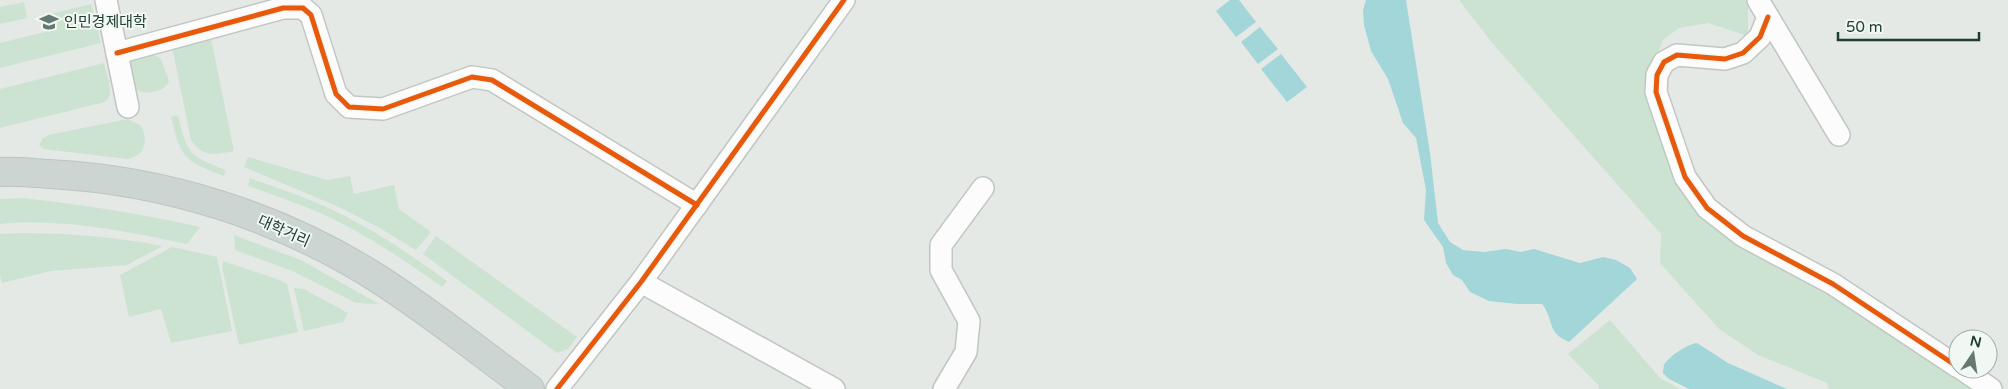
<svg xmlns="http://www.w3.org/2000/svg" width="2008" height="389" font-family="'Varela Round','Noto Sans KR',sans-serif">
<rect width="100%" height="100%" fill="#e4e9e6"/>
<g fill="#cce3d1">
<path d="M 1459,0 L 1745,0 L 1748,5 L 1748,36 L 1708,23 L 1679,28 L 1663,40 L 1652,68 L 1684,189 L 1979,389 L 1829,389 L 1827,383 L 1758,355 L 1719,329 L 1660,263 L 1661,234 L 1493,44 Z"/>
<path d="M 24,2 L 27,18 L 0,24 L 0,7 Z"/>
<path d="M 91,4 L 101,43 L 0,68 L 0,43 L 57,29 L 54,13 Z"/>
<path d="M 210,34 L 234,151 C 214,155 204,158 191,140 L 171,42 Z"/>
<path d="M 151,53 L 161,59 L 169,81 C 166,92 143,97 135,88 C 130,82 130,68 129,61 Z"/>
<path d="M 104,63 C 106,74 116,95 105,102 L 0,128 L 0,89 Z"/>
<path d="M 178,115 C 187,154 189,156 226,170 L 224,176 C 184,161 181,158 171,117 Z"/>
<path d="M 128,119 L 140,125 C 149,139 146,155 128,159 L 43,149 L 39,145 L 43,138 L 48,135 Z"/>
<path d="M 248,157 L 327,180 L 350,176 L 354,194 L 394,185 L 399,209 L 431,232 L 416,250 L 378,227 L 339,207 L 244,167 Z"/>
<path d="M 250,178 C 274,187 299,195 322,205 C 367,225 407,252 447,281 L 442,287 C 403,259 364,233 320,213 C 296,203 272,194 248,186 Z"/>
<path d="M 21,198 C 82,204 141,214 200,227 L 187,244 C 125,231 63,218 0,224 L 0,199 Z"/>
<path d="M 21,233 C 69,233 116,237 163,246 L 127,265 L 51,271 L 2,283 L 0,276 L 0,234 Z"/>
<path d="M 234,235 L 301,260 L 379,304 L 356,303 L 292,271 L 235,250 Z"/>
<path d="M 436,236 L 577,337 L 568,349 L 557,353 L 423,254 Z"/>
<path d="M 172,247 L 217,257 L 232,331 L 171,343 L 161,309 L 129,317 L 120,275 Z"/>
<path d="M 223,261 L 280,280 L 287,284 L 298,332 L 239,345 L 222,267 Z"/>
<path d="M 294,288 L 304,289 L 348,313 L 343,322 L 304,331 Z"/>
<path d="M 1610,320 L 1660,378 L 1680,389 L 1599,389 L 1598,385 L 1568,354 Z"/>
</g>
<g fill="#a2d6d9">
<path d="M 1230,0 L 1239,0 L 1256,22 L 1236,37 L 1216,11 Z"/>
<path d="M 1366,0 L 1406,0 L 1430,153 L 1438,223 L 1450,242 L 1463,250 L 1484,252 L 1506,249 L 1521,252 L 1534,249 L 1580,263 L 1603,257 L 1616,260 L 1630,268 L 1637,279 L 1569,342 C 1546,332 1555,321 1542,304 L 1517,304 L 1489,301 L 1470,292 L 1462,280 L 1453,275 L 1446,263 L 1443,247 L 1424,220 L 1426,190 L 1416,138 L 1403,123 L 1388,79 L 1371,51 L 1364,25 L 1363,10 Z"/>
<path d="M 1260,27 L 1278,49 L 1258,64 L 1241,42 Z"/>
<path d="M 1281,54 L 1307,87 L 1287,102 L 1261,69 Z"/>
<path d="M 1697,343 L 1728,363 L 1787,389 L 1689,389 L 1669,379 L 1663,373 C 1663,372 1664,365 1664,365 C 1669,356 1688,344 1697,343 Z"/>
</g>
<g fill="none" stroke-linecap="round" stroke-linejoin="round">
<g stroke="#c1c6c3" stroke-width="24">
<g id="minor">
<path d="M 106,0 L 128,107"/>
<path d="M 1758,0 L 1839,135"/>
<path d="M 1768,17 L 1760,37 L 1743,53 L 1725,59 L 1677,55 L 1664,62 L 1657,75 L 1656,92 L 1685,177 L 1707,208 L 1743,236 L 1833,284 L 1958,367"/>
<path d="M 117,53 L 283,8 L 303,8 L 311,15 L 336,94 L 349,107 L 383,109 L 472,77 L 492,80 L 697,205"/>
<path d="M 641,282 L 834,389"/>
<path d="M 1962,369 L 1991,389"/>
<path d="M 557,389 L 641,282 L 844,0"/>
<path d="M 944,389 L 966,352 L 969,321 L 941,270 L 941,245 L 983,188"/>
</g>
</g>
<g stroke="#bcc5c2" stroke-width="30">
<path id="primary" d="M 0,172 C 16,171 33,173 49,174 C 165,180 279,216 377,278 C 430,312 480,352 530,389"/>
</g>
<use href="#minor" stroke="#fbfcfb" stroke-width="21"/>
<use href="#primary" stroke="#cdd5d2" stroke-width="28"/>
<g stroke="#f1f8f4" stroke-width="8">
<g id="cycleway">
<path d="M 1768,17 L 1760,37 L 1743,53 L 1725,59 L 1677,55 L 1664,62 L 1657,75 L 1656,92 L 1685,177 L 1707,208 L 1743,236 L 1833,284 L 1958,367"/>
<path d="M 117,53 L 283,8 L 303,8 L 311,15 L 336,94 L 349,107 L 383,109 L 472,77 L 492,80 L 697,205"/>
<path d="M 557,389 L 641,282 L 844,0"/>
</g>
</g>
<use href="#cycleway" stroke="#e8590c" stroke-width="5"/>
</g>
<defs>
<g id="university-bare" transform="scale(1.5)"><path d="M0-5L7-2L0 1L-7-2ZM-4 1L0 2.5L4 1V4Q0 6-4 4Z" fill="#657972" stroke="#f1f8f4" stroke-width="2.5" paint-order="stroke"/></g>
</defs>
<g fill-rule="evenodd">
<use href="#university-bare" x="49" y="22"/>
</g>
<g text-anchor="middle" stroke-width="4" stroke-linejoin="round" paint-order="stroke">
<g font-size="15" fill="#203d33" stroke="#f1f8f4" text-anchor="start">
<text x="64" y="27">인민경제대학</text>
</g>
<g font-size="15" fill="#203d33" stroke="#f1f8f4">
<text transform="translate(284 231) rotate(24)" y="5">대학거리</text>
</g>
</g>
<g transform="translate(1973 354) rotate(13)"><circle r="24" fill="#f1f8f4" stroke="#9dada7"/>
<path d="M0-4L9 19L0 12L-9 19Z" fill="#657972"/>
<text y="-8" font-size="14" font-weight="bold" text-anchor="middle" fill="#203d33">N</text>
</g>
<path d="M1838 32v8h141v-8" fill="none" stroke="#203d33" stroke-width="2.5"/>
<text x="1846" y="32" font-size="15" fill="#203d33" stroke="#f1f8f4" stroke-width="4" paint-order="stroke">50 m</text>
</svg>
